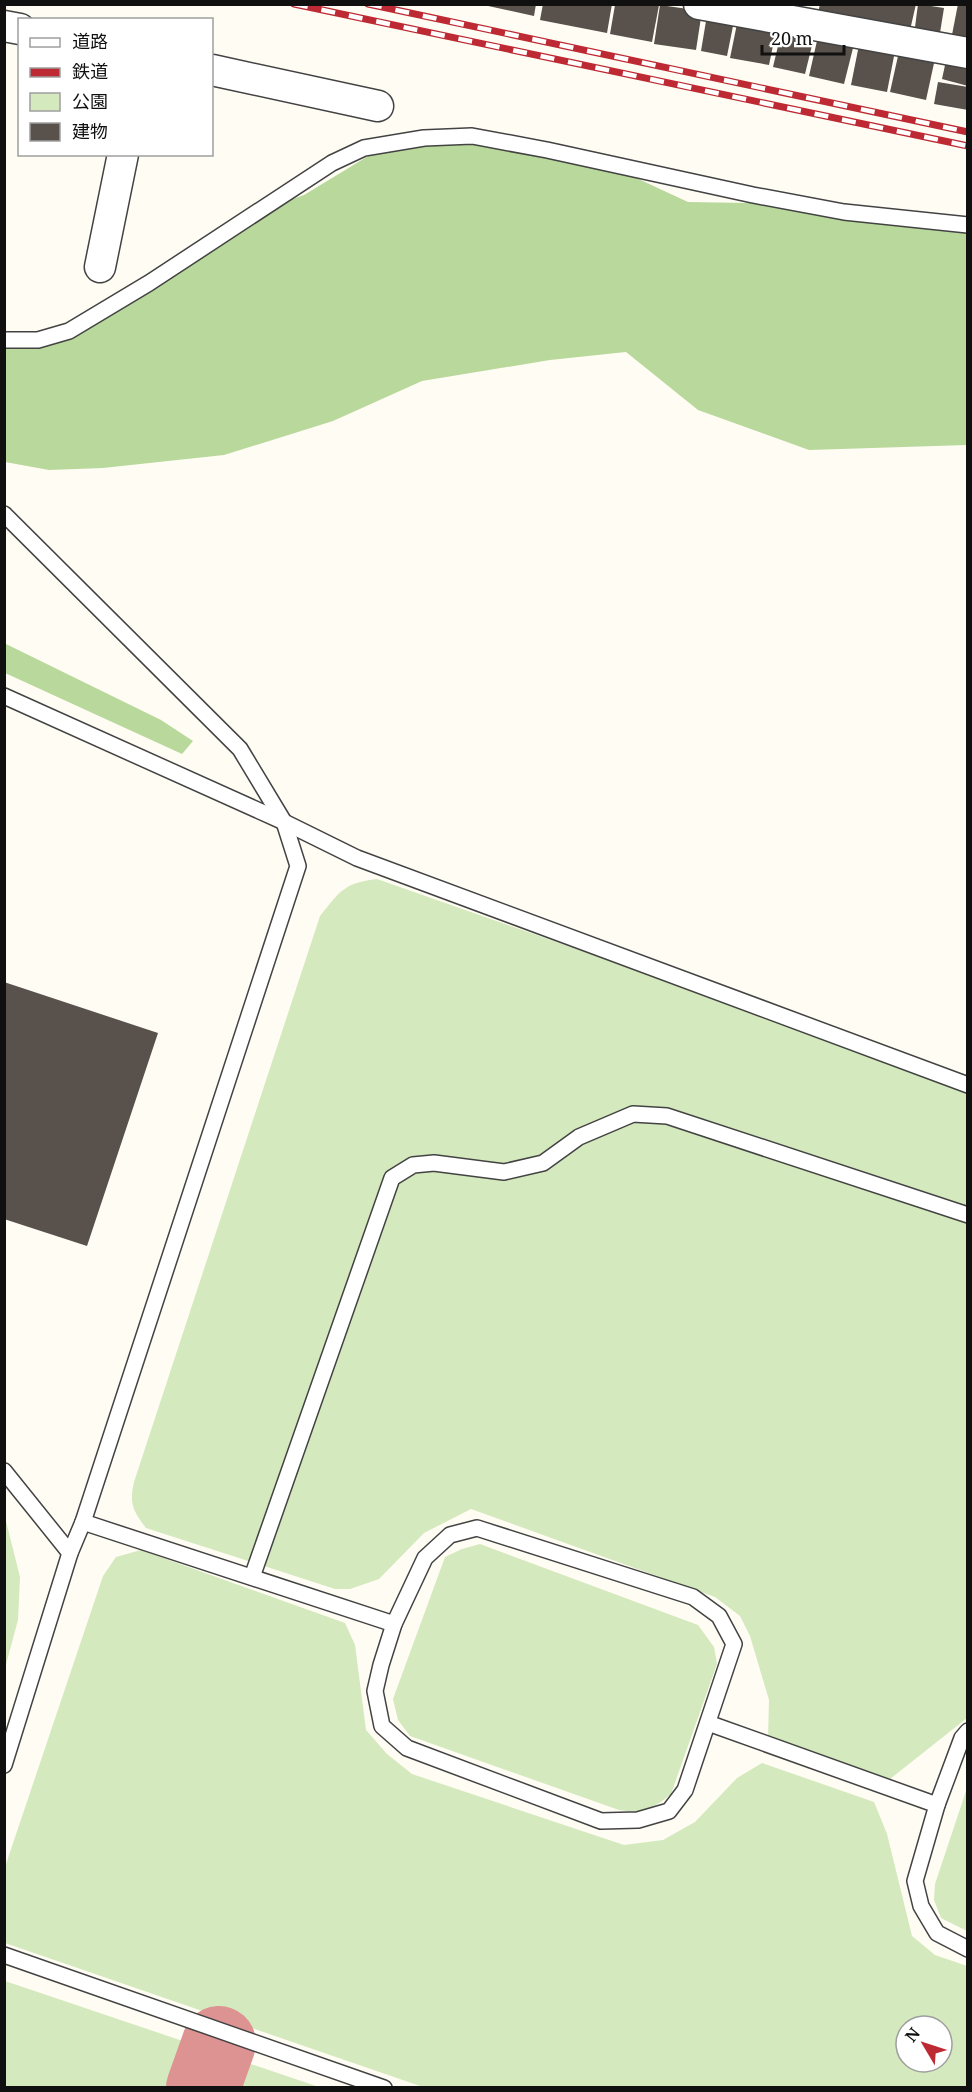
<svg xmlns="http://www.w3.org/2000/svg" width="972" height="2092" font-family="'Noto Serif','Noto Sans JP',serif">
<rect width="100%" height="100%" fill="#fffcf3"/>
<g fill="#d4e9bd" fill-rule="evenodd">
<path d="M 377,879 L 967,1086 L 967,1718 L 890,1779 L 768,1738 L 769,1700 L 750,1636 L 740,1616 L 715,1597 L 471,1509 L 424,1533 L 379,1579 L 350,1589 L 335,1589 L 146,1528 C 133,1511 129,1503 134,1482 L 320,916 C 340,891 344,883 377,879 Z"/>
<path d="M 5,1517 L 20,1577 L 18,1620 L 5,1668 Z"/>
<path d="M 480,1544 L 698,1625 L 714,1647 L 717,1664 L 671,1794 C 653,1809 643,1814 619,1810 L 410,1736 L 398,1720 L 393,1699 L 445,1557 L 462,1549 Z"/>
<path d="M 141,1550 L 345,1623 L 355,1645 L 366,1730 L 387,1754 L 412,1774 L 624,1845 L 663,1840 L 695,1822 L 737,1778 L 762,1763 L 874,1802 L 887,1834 L 912,1936 L 935,1955 L 967,1966 L 967,2087 L 423,2087 L 5,1943 L 5,1867 L 103,1576 L 116,1557 ZM 906,2026 L 942,2026 L 942,2062 L 906,2062 Z"/>
<path d="M 967,1788 L 967,1931 L 941,1918 L 934,1900 L 935,1884 Z"/>
<path d="M 4,1981 L 5,1981 L 319,2087 L 5,2087 Z"/>
</g>
<g fill="#b9d99c">
<path d="M 472,136 L 604,163 L 688,202 L 800,204 L 967,230 L 967,445 L 809,450 L 698,410 L 626,352 L 550,360 L 422,381 L 333,421 L 224,455 L 103,468 L 49,470 L 5,462 L 4,340 L 9,341 L 93,317 L 259,211 L 304,195 L 388,144 Z"/>
<path d="M 4,643 L 161,720 L 193,741 L 182,754 L 5,673 Z"/>
</g>
<g fill="none" stroke-linecap="round" stroke-linejoin="round">
<path stroke="#de9393" stroke-width="74" d="M 203,2088 L 219,2043"/>
</g>
<g fill="#58514c">
<path d="M 479,4 L 536,4 L 534,16 Z"/>
<path d="M 543,4 L 612,4 L 607,33 L 540,20 Z"/>
<path d="M 820,4 L 916,4 L 908,39 L 816,22 Z"/>
<path d="M 918,4 L 944,8 L 939,39 L 914,35 Z"/>
<path d="M 958,4 L 968,4 L 968,48 L 950,45 Z"/>
<path d="M 615,5 L 659,5 L 652,42 L 610,34 Z"/>
<path d="M 660,5 L 702,11 L 696,50 L 654,44 Z"/>
<path d="M 707,15 L 734,21 L 727,56 L 701,51 Z"/>
<path d="M 738,19 L 777,26 L 769,65 L 730,58 Z"/>
<path d="M 783,25 L 815,33 L 805,74 L 773,67 Z"/>
<path d="M 819,32 L 855,40 L 844,84 L 809,76 Z"/>
<path d="M 860,40 L 896,46 L 887,92 L 851,85 Z"/>
<path d="M 900,47 L 936,54 L 926,100 L 890,92 Z"/>
<path d="M 947,56 L 968,61 L 968,86 L 942,79 Z"/>
<path d="M 938,82 L 968,87 L 968,110 L 934,104 Z"/>
<path d="M 4,982 L 158,1033 L 87,1246 L 4,1219 Z"/>
</g>
<g fill="none" stroke-linecap="round" stroke-linejoin="round">
<g stroke="#434343" stroke-width="18">
<g id="lane">
<path d="M 4,340 L 38,340 L 69,331 L 149,283 L 332,163 L 364,148 L 424,138 L 472,136 L 547,150 L 753,195 L 844,212 L 968,225"/>
<path d="M 4,514 L 240,749 L 284,822 L 298,866 L 83,1522 L 70,1553 L 4,1765"/>
<path d="M 4,696 L 284,822 L 357,858 L 968,1085"/>
<path d="M 4,1471 L 70,1553"/>
<path d="M 83,1522 L 394,1624"/>
<path d="M 477,1528 L 693,1597 L 719,1616 L 734,1644 L 685,1790 L 669,1811 L 638,1820 L 601,1821 L 407,1748 L 382,1726 L 375,1691 L 381,1665 L 394,1624 L 425,1558 L 450,1535 Z"/>
<path d="M 252,1577 L 392,1178 L 413,1165 L 434,1163 L 504,1172 L 543,1163 L 579,1137 L 633,1114 L 667,1116 L 968,1215"/>
<path d="M 708,1723 L 937,1805"/>
<path d="M 968,1731 L 962,1738 L 937,1805 L 915,1881 L 921,1906 L 937,1933 L 968,1949"/>
<path d="M 4,1955 L 384,2088"/>
</g>
</g>
<g stroke="#434343" stroke-width="33">
<g id="street">
<path d="M 699,4 L 968,53"/>
<path d="M 4,26 L 20,29"/>
<path d="M 212,70 L 378,106"/>
<path d="M 100,267 L 123,154"/>
</g>
</g>
<use href="#lane" stroke="#fff" stroke-width="15"/>
<use href="#street" stroke="#fff" stroke-width="30"/>
<g stroke="#bd2a33" stroke-width="7">
<g id="rail">
<path d="M 294,4 L 968,146"/>
<path d="M 368,4 L 968,132"/>
</g>
</g>
<use href="#rail" stroke="#fff" stroke-width="4.5" stroke-dasharray="14" stroke-linecap="butt"/>
</g>
<rect width="972" height="2092" fill="none" stroke="#101010" stroke-width="12"/>
<rect x="18" y="18" width="195" height="138" fill="#ffffff" stroke="#9f9f9f" stroke-width="1.5"/>
<rect x="30" y="38" width="30" height="9" fill="#ffffff" stroke="#9f9f9f" stroke-width="1.5"/>
<text x="72" y="48" font-size="18" fill="#101010">道路</text>
<rect x="30" y="68" width="30" height="9" fill="#bd2a33" stroke="#9f9f9f" stroke-width="1.5"/>
<text x="72" y="78" font-size="18" fill="#101010">鉄道</text>
<rect x="30" y="93" width="30" height="18" fill="#d4e9bd" stroke="#9f9f9f" stroke-width="1.5"/>
<text x="72" y="108" font-size="18" fill="#101010">公園</text>
<rect x="30" y="123" width="30" height="18" fill="#58514c" stroke="#9f9f9f" stroke-width="1.5"/>
<text x="72" y="138" font-size="18" fill="#101010">建物</text>
<g transform="translate(924 2044) rotate(309)"><circle r="28" fill="#ffffff" stroke="#9f9f9f" stroke-width="1.5"/>
<path d="M0-4.5L10 22L0 15L-10 22Z" fill="#bd2a33"/>
<text y="-9" font-size="16" font-weight="bold" text-anchor="middle" fill="#101010">N</text>
</g>
<path d="M762 45v9h82v-9" fill="none" stroke="#101010" stroke-width="3"/>
<text x="771" y="45" font-size="18" fill="#101010" stroke="#ffffff" stroke-width="4.5" paint-order="stroke">20 m</text>
</svg>
